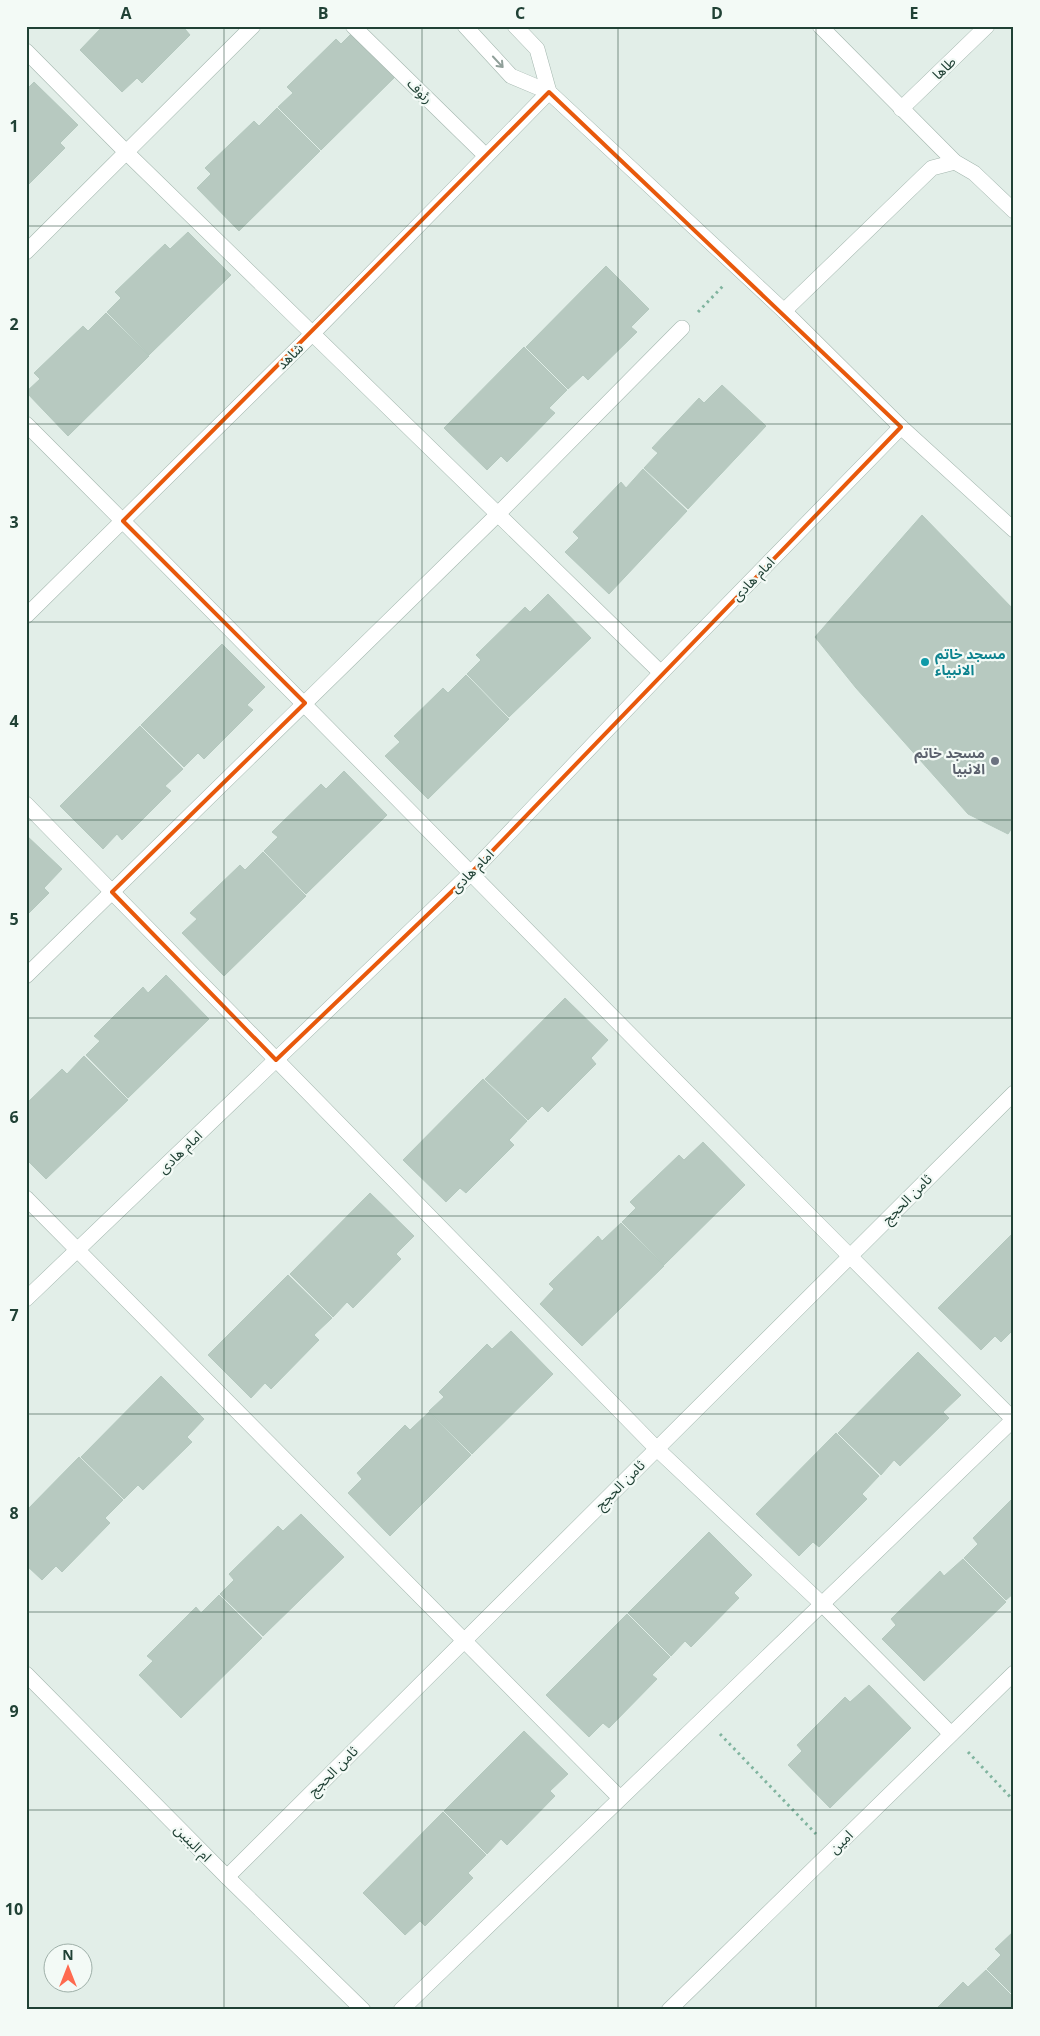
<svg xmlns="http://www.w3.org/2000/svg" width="1040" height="2036" font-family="'Open Sans','Noto Sans Arabic',sans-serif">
<rect width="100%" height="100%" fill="#e2eee8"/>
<g fill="#b7c9c0" stroke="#b4c8be">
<path d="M 103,26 L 189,26 L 185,29 L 190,35 L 142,83 L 137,78 L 122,92 L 80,50 Z"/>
<path d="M 359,26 L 402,70 L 321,150 L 278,107 L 293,93 L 287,87 L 336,39 L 341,44 Z"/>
<path d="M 34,82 L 78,125 L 60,143 L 65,148 L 26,187 L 26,90 Z"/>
<path d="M 277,108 L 320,151 L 239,231 L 197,188 L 211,174 L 205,168 L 254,121 L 259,126 Z"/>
<path d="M 188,232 L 231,275 L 149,355 L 107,312 L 121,298 L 115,292 L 165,244 L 170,249 Z"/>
<path d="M 606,266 L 649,309 L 631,327 L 637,332 L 588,380 L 583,375 L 568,389 L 526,347 Z"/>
<path d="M 106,313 L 149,356 L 68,436 L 26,392 L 40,379 L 34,373 L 83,326 L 88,331 Z"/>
<path d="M 524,347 L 567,390 L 549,408 L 555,413 L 507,462 L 501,456 L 487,470 L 444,428 Z"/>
<path d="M 722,385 L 766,426 L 688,509 L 644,468 L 658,453 L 652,448 L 699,398 L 704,403 Z"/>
<path d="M 643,469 L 687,511 L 609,594 L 565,552 L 579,538 L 573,532 L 621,482 L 626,488 Z"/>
<path d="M 922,515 L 1014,610 L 1014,825 L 1008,834 L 968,814 L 856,688 L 815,637 Z"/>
<path d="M 548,594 L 591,638 L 509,717 L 467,674 L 481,660 L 476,655 L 525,607 L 530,612 Z"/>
<path d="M 222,644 L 265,687 L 247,705 L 253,710 L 204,759 L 198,753 L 184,767 L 141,725 Z"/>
<path d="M 466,675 L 509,719 L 428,799 L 385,756 L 400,742 L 394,736 L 443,688 L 448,693 Z"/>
<path d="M 140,726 L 183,769 L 165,786 L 171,791 L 122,840 L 117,834 L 103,849 L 60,806 Z"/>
<path d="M 344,771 L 387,815 L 306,894 L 264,851 L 278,837 L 272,832 L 321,784 L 326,789 Z"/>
<path d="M 26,835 L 62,869 L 44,888 L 49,893 L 26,916 Z"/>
<path d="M 263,852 L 306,896 L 224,976 L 182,933 L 197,919 L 190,913 L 240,865 L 245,870 Z"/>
<path d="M 166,975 L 209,1019 L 128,1098 L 86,1055 L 100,1041 L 94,1036 L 143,987 L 148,993 Z"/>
<path d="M 565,998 L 608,1040 L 591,1058 L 596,1064 L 548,1112 L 542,1106 L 528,1120 L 485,1079 Z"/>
<path d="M 84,1056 L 128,1100 L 46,1179 L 26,1159 L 26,1104 L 62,1069 L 67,1074 Z"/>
<path d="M 483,1079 L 527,1121 L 509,1140 L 514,1145 L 466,1193 L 460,1188 L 446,1202 L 403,1160 Z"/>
<path d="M 703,1142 L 745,1185 L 664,1265 L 622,1222 L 636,1208 L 630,1202 L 679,1155 L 684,1160 Z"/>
<path d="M 370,1193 L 414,1236 L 396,1254 L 401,1259 L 353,1308 L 347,1302 L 333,1317 L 290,1274 Z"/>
<path d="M 621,1223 L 664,1266 L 582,1346 L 540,1304 L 554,1289 L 549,1284 L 598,1236 L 602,1241 Z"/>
<path d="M 1014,1232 L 1014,1329 L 1001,1342 L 995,1336 L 981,1350 L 938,1308 Z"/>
<path d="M 288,1275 L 332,1318 L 314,1335 L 319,1340 L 271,1389 L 265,1383 L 251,1398 L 208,1355 Z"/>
<path d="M 511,1331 L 553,1374 L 472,1454 L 429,1411 L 444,1397 L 439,1392 L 487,1344 L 492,1349 Z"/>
<path d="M 918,1352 L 961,1395 L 943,1412 L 949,1418 L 900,1466 L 894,1460 L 881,1475 L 838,1433 Z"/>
<path d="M 161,1376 L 204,1419 L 187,1437 L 192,1442 L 143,1490 L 138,1485 L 124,1499 L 81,1457 Z"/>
<path d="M 429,1412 L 471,1455 L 390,1536 L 348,1493 L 362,1479 L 357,1473 L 405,1425 L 410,1430 Z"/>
<path d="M 836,1433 L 879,1476 L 862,1494 L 867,1499 L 819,1547 L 813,1542 L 799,1556 L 756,1514 Z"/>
<path d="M 79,1457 L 123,1500 L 105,1518 L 110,1523 L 62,1572 L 56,1566 L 42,1580 L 26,1565 L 26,1511 Z"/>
<path d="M 1014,1497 L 1014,1593 L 1006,1600 L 964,1558 L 978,1544 L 973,1538 Z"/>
<path d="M 301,1514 L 344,1557 L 263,1636 L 220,1594 L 234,1580 L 229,1574 L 278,1526 L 283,1531 Z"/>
<path d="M 709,1532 L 752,1575 L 734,1593 L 739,1598 L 691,1647 L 685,1641 L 671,1656 L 628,1613 Z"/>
<path d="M 963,1559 L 1006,1602 L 924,1681 L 882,1639 L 896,1625 L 891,1619 L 940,1571 L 944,1576 Z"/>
<path d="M 219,1595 L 262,1638 L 181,1718 L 139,1675 L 153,1661 L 147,1656 L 196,1607 L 201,1613 Z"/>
<path d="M 627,1614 L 670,1657 L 652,1675 L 657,1679 L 609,1728 L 603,1723 L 589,1737 L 546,1695 Z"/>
<path d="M 869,1685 L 911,1728 L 830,1808 L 788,1765 L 802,1751 L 797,1745 L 845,1697 L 850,1702 Z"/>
<path d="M 524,1731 L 568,1774 L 550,1791 L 555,1796 L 507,1845 L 501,1839 L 487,1854 L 444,1811 Z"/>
<path d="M 443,1812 L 486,1855 L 468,1873 L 473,1878 L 425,1926 L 420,1921 L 405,1935 L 363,1893 Z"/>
<path d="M 1014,1931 L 1014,1996 L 987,1969 L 1001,1955 L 995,1949 Z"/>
<path d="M 986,1970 L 1014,1998 L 1014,2010 L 935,2010 L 963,1982 L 968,1987 Z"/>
</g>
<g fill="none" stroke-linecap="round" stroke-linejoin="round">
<g stroke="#a4b7af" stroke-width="16">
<g id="minor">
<path d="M 353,26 L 486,156"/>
<path d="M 465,26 L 511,76 L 549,92 L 784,311 L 901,427 L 1014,530"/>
<path d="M 515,26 L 537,49 L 549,92"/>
<path d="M 820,26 L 955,162 L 974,173 L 1014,211"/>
<path d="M 26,51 L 127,153 L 661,673"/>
<path d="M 901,109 L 987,26"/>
<path d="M 26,252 L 253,26"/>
<path d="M 784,311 L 932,168 L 955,162"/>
<path d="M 26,424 C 357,755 682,1091 1014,1420"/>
<path d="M 26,616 L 313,333 L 549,92"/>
<path d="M 26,804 L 657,1449 L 822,1604 L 951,1734"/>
<path d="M 26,976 L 498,514 L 682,328"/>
<path d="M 26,1198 L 620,1798"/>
<path d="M 26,1299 L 470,874 L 661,673 L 901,427"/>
<path d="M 26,1674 L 227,1877 L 363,2010"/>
<path d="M 227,1877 L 1014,1093"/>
<path d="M 401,2010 L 1014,1419"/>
<path d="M 669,2010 L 1014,1673"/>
</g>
</g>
<g stroke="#80b49f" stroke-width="3" stroke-dasharray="2.5 4" stroke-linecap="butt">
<path d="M 698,312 L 723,286"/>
<path d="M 720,1734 L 816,1834"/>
<path d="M 968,1752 L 1014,1801"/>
</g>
<use href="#minor" stroke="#fff" stroke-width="15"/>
</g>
<defs><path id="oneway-shaft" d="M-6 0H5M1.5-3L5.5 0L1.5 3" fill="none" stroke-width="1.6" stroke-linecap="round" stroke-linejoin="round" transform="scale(1.25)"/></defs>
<use stroke="#90a09a" href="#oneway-shaft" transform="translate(498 62) rotate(47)"/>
<path fill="none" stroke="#e8590c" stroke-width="4" stroke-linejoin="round" d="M 549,92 L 901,427 L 470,874 L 276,1060 L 112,892 L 305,703 L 123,521 Z"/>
<path fill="none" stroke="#204135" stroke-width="1" stroke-opacity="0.55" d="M 224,26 L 224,2010M 422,26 L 422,2010M 618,26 L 618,2010M 816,26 L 816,2010M 26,226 L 1014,226M 26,424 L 1014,424M 26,622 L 1014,622M 26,820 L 1014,820M 26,1018 L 1014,1018M 26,1216 L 1014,1216M 26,1414 L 1014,1414M 26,1612 L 1014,1612M 26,1810 L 1014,1810"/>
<circle fill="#0f9aa8" stroke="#f3faf6" stroke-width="2" cx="925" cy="662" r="5"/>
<circle fill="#6b7280" stroke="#f3faf6" stroke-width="2" cx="995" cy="761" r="5"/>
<g text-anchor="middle" stroke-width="4.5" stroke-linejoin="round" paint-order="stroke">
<g font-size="14" fill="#204135" stroke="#f3faf6">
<text transform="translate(944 68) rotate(-44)" y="5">طاها</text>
<text transform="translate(420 91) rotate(44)" y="5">رئوف</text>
<text transform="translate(290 356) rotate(-45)" y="5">شاهد</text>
<text transform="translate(753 579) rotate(-46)" y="5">امام هادی</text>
<text transform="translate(472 871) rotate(-45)" y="5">امام هادی</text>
<text transform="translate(180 1152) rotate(-44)" y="5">امام هادی</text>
<text transform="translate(907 1199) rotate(-45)" y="5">ثامن الحجج</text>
<text transform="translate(620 1485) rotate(-45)" y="5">ثامن الحجج</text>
<text transform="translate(333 1771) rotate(-45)" y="5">ثامن الحجج</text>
<text transform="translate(841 1842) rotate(-44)" y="5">امین</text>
<text transform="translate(193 1843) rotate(45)" y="5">ام البنین</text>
</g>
<g font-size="14" font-weight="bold" fill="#0d838f" stroke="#f3faf6" text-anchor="start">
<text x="935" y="659">مسجد خاتم<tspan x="935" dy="16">الانبیاء</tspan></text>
</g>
<g font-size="14" font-weight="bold" fill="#5b616d" stroke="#f3faf6" text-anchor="end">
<text x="985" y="758">مسجد خاتم<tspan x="985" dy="16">الانبیا</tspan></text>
</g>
</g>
<rect width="1040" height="2036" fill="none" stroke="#f3faf6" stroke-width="55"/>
<g transform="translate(68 1968)"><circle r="24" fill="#f3faf6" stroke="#9fb0a9"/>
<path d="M0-4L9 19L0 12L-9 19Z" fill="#fe6a4f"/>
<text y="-8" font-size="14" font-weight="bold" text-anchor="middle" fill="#204135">N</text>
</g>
<rect x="28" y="28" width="984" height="1980" fill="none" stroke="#204135" stroke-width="2"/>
<g font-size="16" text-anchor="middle" font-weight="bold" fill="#204135">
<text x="126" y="19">A</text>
<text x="323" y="19">B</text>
<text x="520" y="19">C</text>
<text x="717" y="19">D</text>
<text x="914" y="19">E</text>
<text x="14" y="132">1</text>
<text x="14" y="330">2</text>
<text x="14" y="528">3</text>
<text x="14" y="727">4</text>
<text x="14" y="925">5</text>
<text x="14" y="1123">6</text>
<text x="14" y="1321">7</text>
<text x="14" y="1519">8</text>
<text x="14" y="1717">9</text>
<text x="14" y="1915">10</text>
</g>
</svg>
